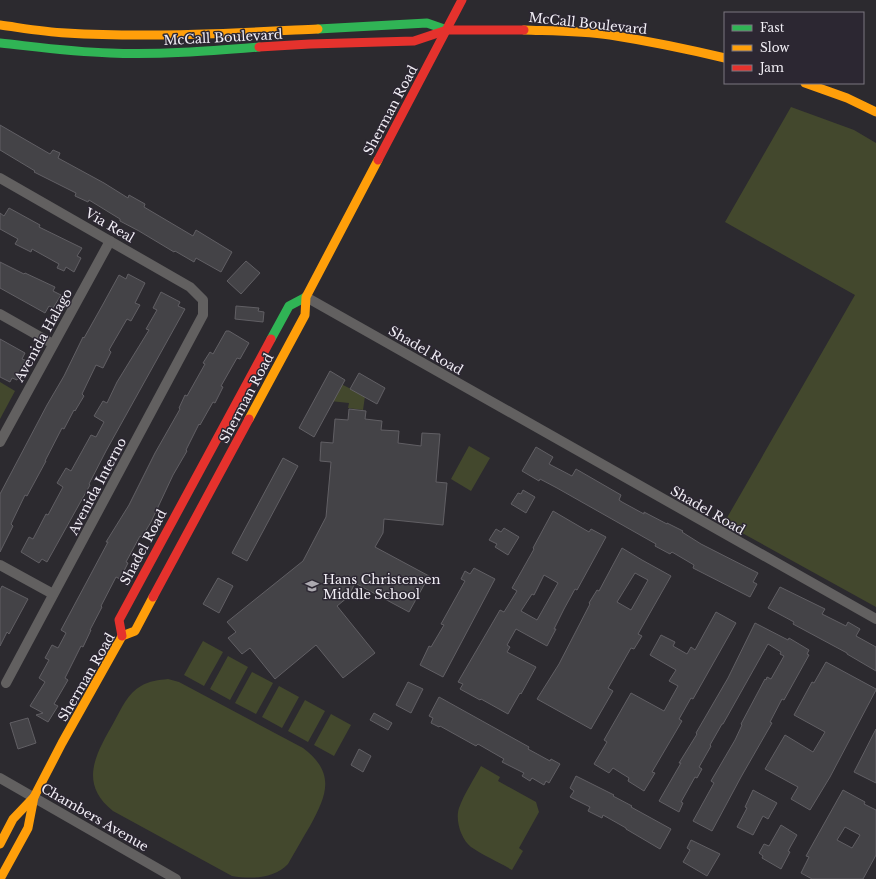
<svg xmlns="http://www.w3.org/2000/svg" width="876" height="879" font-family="'Libre Baskerville',serif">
<rect width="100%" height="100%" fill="#2c2a2f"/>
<g fill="#43482d">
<path d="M 791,107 L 854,130 L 876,143 L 876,607 L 724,523 L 855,295 L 725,222 Z"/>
<path d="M 0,382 L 15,391 L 0,419 Z"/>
<path d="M 339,383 L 365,396 L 363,410 L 348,408 L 349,403 L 330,401 Z"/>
<path d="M 469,446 L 490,458 L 471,491 L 451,479 Z"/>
<path d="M 203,641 L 223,652 L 204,686 L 184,675 Z"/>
<path d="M 228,656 L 248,667 L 230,700 L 210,689 Z"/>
<path d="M 252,672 L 273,683 L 256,714 L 235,703 Z"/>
<path d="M 168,679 L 179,682 L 303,748 C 336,773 327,795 310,826 C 302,839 295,852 288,864 C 274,879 251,879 232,876 L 113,811 C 78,783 96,754 114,722 C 121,709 128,693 141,686 C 149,681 159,680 168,679 Z"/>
<path d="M 279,686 L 299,697 L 282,728 L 262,717 Z"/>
<path d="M 305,700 L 325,711 L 308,742 L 288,731 Z"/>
<path d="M 331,714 L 351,725 L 334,756 L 314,745 Z"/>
<path d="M 481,766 L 500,777 L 498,781 L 536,802 L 539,812 L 519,848 L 523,851 L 512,870 C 499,862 484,856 471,847 C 461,839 455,820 459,808 C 464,794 474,779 481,766 Z"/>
</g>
<g fill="#444347" stroke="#615f64" fill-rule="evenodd">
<path d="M 0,125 L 50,154 L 53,150 L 60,153 L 58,158 L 104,183 L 128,198 L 129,195 L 145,204 L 144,207 L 193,236 L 196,230 L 232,252 L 221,272 L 196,258 L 194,262 L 175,251 L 174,252 L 139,231 L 120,221 L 120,219 L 89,200 L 88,202 L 75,196 L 76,193 L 34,172 L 35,171 L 0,150 Z"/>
<path d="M 9,208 L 40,225 L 39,227 L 82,248 L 77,256 L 81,258 L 74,272 L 66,267 L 64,271 L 57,268 L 59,264 L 32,249 L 31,252 L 15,244 L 18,239 L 0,229 L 0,213 L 4,216 Z"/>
<path d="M 246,261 L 260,273 L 241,294 L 227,281 Z"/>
<path d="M 0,262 L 24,274 L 25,273 L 55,287 L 53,291 L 61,295 L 53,308 L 49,306 L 45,313 L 0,288 Z"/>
<path d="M 128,274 L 145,283 L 135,303 L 140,305 L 131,321 L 127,319 L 109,350 L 111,352 L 103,368 L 96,365 L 82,394 L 84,396 L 75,411 L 74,410 L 64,429 L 62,428 L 45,461 L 46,461 L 27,496 L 25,495 L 11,524 L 13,526 L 0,552 L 0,494 L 47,405 L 64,376 L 83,337 L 84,338 L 102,306 L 119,275 L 126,279 Z"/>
<path d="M 161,292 L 180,302 L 178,306 L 185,309 L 106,451 L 89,484 L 90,485 L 47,562 L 42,559 L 39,563 L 21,552 L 29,537 L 33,539 L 46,514 L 48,515 L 63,487 L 57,483 L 66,468 L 71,471 L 91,435 L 96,437 L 104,422 L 94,416 L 103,401 L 107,403 L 117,382 L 149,330 L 146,329 L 157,310 L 153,308 Z"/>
<path d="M 236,306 L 259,308 L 258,311 L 264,312 L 263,322 L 235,319 Z"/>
<path d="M 226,331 L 229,331 L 249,343 L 240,359 L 237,358 L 221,386 L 223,387 L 215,403 L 213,402 L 200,425 L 199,424 L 186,450 L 187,451 L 173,475 L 151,522 L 142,537 L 140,536 L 126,562 L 128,563 L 120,579 L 116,577 L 101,606 L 102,607 L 90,630 L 91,630 L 83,647 L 81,646 L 65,678 L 68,680 L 54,704 L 58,706 L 48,722 L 36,715 L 43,713 L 30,706 L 45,682 L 39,678 L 49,660 L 45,658 L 52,645 L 58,648 L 66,633 L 61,630 L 108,542 L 106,542 L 129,505 L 155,453 L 180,409 L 179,408 L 185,395 L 187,396 L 205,364 L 203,363 L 210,352 L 213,354 Z"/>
<path d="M 0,339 L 25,353 L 22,359 L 27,361 L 17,380 L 12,378 L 10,382 L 0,377 Z"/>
<path d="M 330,371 L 345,380 L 314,437 L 299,428 Z"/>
<path d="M 359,373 L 385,388 L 377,404 L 350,389 Z"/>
<path d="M 349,409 L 366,411 L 365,419 L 382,421 L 381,430 L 399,431 L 398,443 L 421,446 L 422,433 L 440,434 L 436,482 L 447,483 L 443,525 L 384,519 L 383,533 L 375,547 L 429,576 L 409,612 L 355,583 L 348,597 L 337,606 L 375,653 L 343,678 L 316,645 L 275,679 L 250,648 L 242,654 L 228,638 L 236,632 L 227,622 L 303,561 L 326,517 L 331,462 L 320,461 L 321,442 L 333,443 L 335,419 L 348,420 Z"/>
<path d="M 536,447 L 553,457 L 549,464 L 572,476 L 576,469 L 621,495 L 619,500 L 622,502 L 644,514 L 644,512 L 667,524 L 667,523 L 683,531 L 682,532 L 701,544 L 758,573 L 753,582 L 757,584 L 750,597 L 693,568 L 694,565 L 672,552 L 670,554 L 655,546 L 656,544 L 557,488 L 540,479 L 539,481 L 522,471 Z"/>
<path d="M 283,458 L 298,466 L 247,561 L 232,553 Z"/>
<path d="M 523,490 L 535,497 L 526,513 L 511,504 L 518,493 L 521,494 Z"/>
<path d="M 553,511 L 589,532 L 591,529 L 606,537 L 577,590 L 575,589 L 564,609 L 554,629 L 556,629 L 547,646 L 516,629 L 507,645 L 510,647 L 507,652 L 536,667 L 521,694 L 520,693 L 508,714 L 481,699 L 480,700 L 460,689 L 463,684 L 458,682 L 500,610 L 504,612 L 517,591 L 512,588 L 534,549 L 533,548 ZM 544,575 L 558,583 L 537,620 L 521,611 L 532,594 L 534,595 Z"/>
<path d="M 504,528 L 519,537 L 508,555 L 495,547 L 497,544 L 489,540 L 496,529 L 501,532 Z"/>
<path d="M 622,548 L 642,560 L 671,576 L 638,634 L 642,636 L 634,649 L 631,648 L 608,688 L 613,691 L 591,729 L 537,699 L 559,664 L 590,604 L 589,603 L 597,590 L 599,591 ZM 635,573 L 648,580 L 631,610 L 617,602 Z"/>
<path d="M 474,568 L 495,579 L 443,677 L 420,665 L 429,646 L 431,647 L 444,625 L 441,624 L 465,581 L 461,579 L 465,571 L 470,574 Z"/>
<path d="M 218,578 L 233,586 L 219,613 L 203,604 Z"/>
<path d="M 2,586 L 28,599 L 9,634 L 7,632 L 0,646 L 0,590 Z"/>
<path d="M 780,587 L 825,609 L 822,614 L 846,626 L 848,622 L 860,629 L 856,636 L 876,647 L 876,671 L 847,654 L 847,653 L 793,624 L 794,622 L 768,608 Z"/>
<path d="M 716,612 L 736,623 L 693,699 L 691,698 L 679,719 L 682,721 L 652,772 L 655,773 L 644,791 L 628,781 L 629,778 L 613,768 L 609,773 L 594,764 L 607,742 L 604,740 L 631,693 L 664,711 L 678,686 L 669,681 L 676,670 L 650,655 L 661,635 L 675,642 L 673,646 L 687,654 L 691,647 L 695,650 Z"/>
<path d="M 755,623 L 788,640 L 789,638 L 809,650 L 807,654 L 809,655 L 784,700 L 782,699 L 770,722 L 772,723 L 741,777 L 712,831 L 693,821 L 714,783 L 711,781 L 735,740 L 742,725 L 741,724 L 765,679 L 766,680 L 767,677 L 771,679 L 784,656 L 780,654 L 781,652 L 768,644 L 723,724 L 722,724 L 710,745 L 711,746 L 699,767 L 702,769 L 697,778 L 695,777 L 681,802 L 683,803 L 679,812 L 659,801 L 681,763 L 679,763 L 697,734 L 696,733 L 728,678 Z"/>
<path d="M 826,662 L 876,689 L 876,690 L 830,777 L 810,810 L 791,799 L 798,787 L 765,769 L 785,735 L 813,752 L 825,732 L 794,715 L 812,682 L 814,683 Z"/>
<path d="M 408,682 L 423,689 L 411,713 L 396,705 Z"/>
<path d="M 439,697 L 529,747 L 528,749 L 550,761 L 551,759 L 560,764 L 549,783 L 546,781 L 544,785 L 532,778 L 530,781 L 522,776 L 524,773 L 502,762 L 504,759 L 478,744 L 476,746 L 440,726 L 439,727 L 431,723 L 433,718 L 429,716 Z"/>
<path d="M 374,713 L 392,723 L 388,730 L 370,720 Z"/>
<path d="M 28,718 L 36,743 L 18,749 L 10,723 Z"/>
<path d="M 876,729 L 876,783 L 854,772 Z"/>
<path d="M 359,749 L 371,756 L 363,772 L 351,765 Z"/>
<path d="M 576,776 L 614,795 L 613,796 L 632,806 L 631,807 L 671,829 L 660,849 L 626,829 L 626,828 L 603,815 L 602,818 L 588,811 L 590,807 L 570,797 L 574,791 L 570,788 Z"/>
<path d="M 753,790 L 777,803 L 768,819 L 763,816 L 753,835 L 737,827 L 747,808 L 745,807 Z"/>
<path d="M 843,790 L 865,802 L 864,804 L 876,810 L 876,855 L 863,879 L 812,879 L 801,873 L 809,857 L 806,856 ZM 845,827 L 860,835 L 852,848 L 837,840 Z"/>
<path d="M 781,825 L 797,835 L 788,851 L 790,852 L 781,869 L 762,858 L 763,856 L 759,853 L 764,844 L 769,846 Z"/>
<path d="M 691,840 L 720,854 L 707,876 L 683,862 L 690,850 L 687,848 Z"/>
</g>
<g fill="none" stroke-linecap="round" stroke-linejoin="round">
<g stroke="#626060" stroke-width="10">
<path d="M 0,178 L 190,287 L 203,300 L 203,315 L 6,683"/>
<path d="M 306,297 L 876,619"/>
<path d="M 0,314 L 53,344"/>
<path d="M 0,442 L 110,241"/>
<path d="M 0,565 L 53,594"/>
<path d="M 0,778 L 176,879"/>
</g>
<g stroke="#30b455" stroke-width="9">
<path d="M 318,29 L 427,23 L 447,30"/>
<path d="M 0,43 C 37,47 73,52 110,53 C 160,55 209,51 259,47"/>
<path d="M 271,339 L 289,306 L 306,297"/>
</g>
<g stroke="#ff9f0a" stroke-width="9">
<path d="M 0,25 C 22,28 44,32 66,33 C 150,38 234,33 318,29"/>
<path d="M 524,30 C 552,31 582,31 610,35 C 648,41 687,49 725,58"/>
<path d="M 805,83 L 847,98 L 876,112"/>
<path d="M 249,419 L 305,315 L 306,297 L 378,160"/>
<path d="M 0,844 L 13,819 L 34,797 L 62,743 L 122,636 L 135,631 L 153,597"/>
<path d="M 0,879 L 28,828 L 34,797"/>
</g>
<g stroke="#e5322d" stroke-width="9">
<path d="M 259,47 L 310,44 L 414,41 L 447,30 L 524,30"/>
<path d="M 378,160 L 462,0"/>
<path d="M 153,597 L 249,419"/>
<path d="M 122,636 L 119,620 L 271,339"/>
</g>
</g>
<defs>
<g id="school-bare" transform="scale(1.08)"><path d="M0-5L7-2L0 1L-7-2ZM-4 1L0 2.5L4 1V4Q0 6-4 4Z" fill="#aca9b0" stroke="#2c2732" stroke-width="2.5" paint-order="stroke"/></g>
</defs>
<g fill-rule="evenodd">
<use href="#school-bare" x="312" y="586"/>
</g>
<g text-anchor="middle" stroke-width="3" stroke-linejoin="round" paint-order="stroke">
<g font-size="13" fill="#f1eef5" stroke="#2c2732">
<text transform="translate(588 23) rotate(6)" y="5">McCall Boulevard</text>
<text transform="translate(223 37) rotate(-3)" y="5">McCall Boulevard</text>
<text transform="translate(390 110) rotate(-62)" y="5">Sherman Road</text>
<text transform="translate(110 225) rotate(30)" y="5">Via Real</text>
<text transform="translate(43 335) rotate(-61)" y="5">Avenida Halago</text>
<text transform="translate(426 350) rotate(30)" y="5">Shadel Road</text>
<text transform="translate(246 398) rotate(-62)" y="5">Sherman Road</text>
<text transform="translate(97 486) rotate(-62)" y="5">Avenida Interno</text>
<text transform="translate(708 510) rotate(30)" y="5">Shadel Road</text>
<text transform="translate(143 547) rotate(-62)" y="5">Shadel Road</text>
<text transform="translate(86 677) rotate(-60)" y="5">Sherman Road</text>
<text transform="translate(95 817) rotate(30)" y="5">Chambers Avenue</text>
</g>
<g font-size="13" fill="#f1eef5" stroke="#2c2732" text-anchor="start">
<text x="323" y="584">Hans Christensen<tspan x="323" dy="15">Middle School</tspan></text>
</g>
</g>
<rect x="724" y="12" width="140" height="72" fill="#2c2732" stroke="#7b7780"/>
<rect x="732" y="25" width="20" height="6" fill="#30b455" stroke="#7b7780"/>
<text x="760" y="32" font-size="12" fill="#f1eef5">Fast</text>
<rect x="732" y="45" width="20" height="6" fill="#ff9f0a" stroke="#7b7780"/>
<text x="760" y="52" font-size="12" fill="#f1eef5">Slow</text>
<rect x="732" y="65" width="20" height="6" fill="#e5322d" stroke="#7b7780"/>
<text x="760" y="72" font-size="12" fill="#f1eef5">Jam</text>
</svg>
